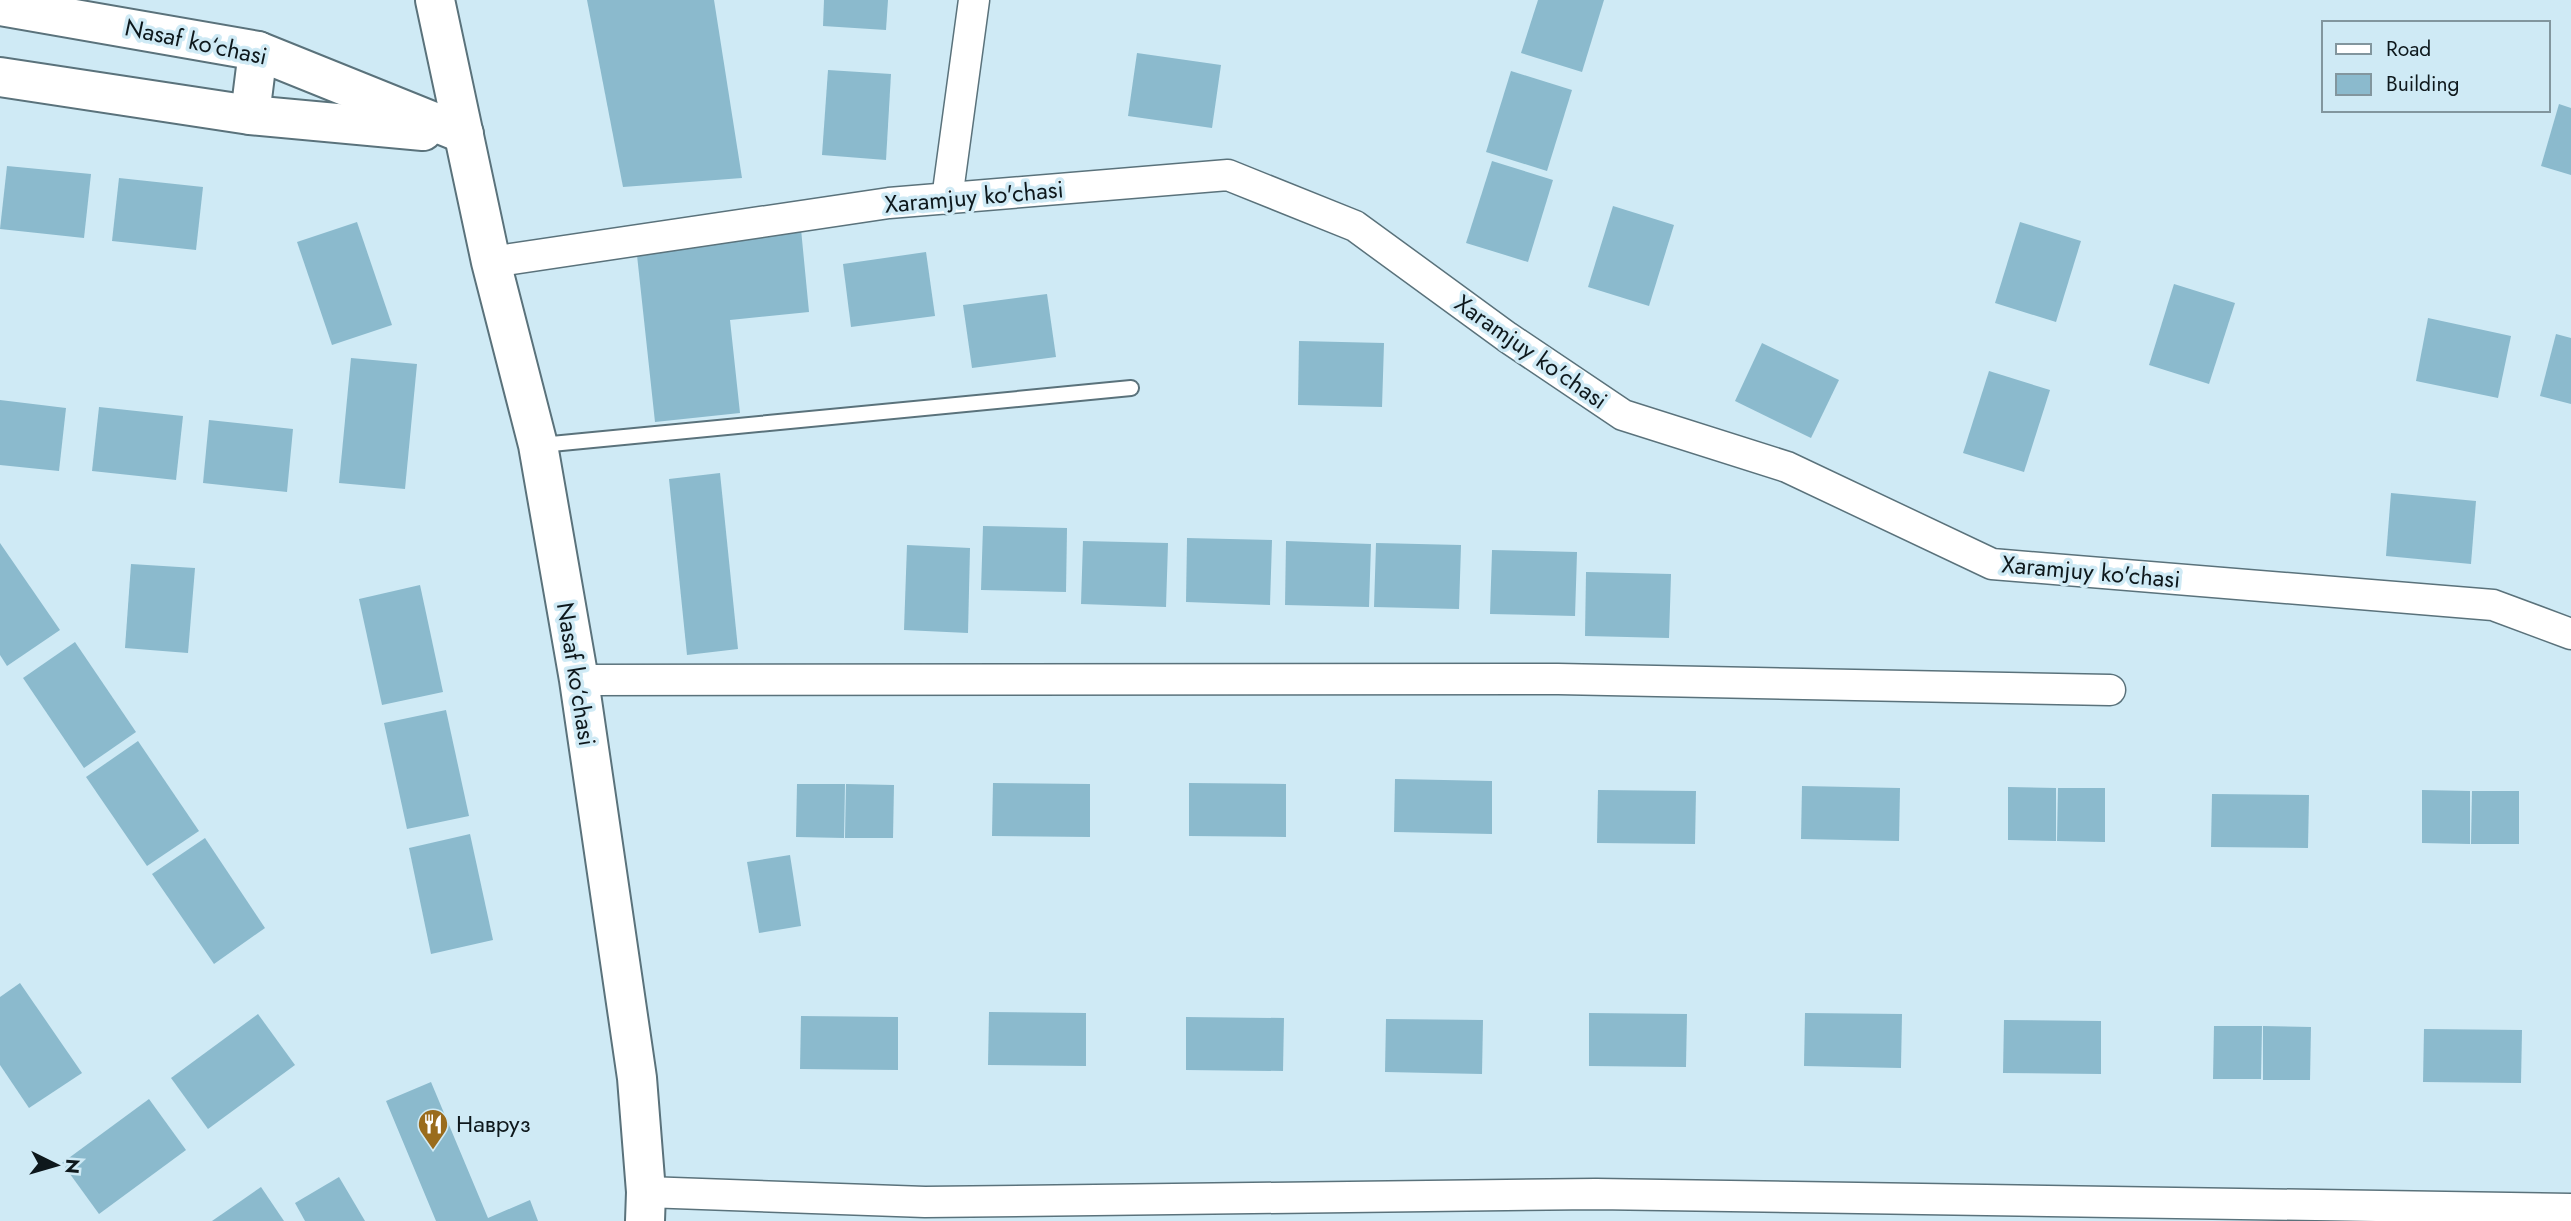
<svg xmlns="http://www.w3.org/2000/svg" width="2571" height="1221" font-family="Jost,sans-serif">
<rect width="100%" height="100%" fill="#cfeaf5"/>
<g fill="#8bbacd">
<path d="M 587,0 L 714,0 L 742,178 L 623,187 Z"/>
<path d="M 824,0 L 888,0 L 886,30 L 823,26 Z"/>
<path d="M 1538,0 L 1604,0 L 1582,72 L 1521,53 Z"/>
<path d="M 1137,53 L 1221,65 L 1212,128 L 1128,116 Z"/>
<path d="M 828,70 L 891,74 L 886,160 L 822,155 Z"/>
<path d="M 1511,71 L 1572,90 L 1547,171 L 1486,152 Z"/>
<path d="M 2559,104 L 2571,108 L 2571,175 L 2541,166 Z"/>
<path d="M 1492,161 L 1553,180 L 1528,262 L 1466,243 Z"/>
<path d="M 7,166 L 91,174 L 84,238 L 0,229 Z"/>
<path d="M 119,178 L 203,187 L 196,250 L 112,241 Z"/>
<path d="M 1613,206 L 1674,225 L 1649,306 L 1588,287 Z"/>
<path d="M 357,222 L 392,325 L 332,345 L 297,242 Z"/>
<path d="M 2020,222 L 2081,241 L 2056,322 L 1995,303 Z"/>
<path d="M 801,229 L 809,312 L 730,320 L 740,413 L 655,422 L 636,246 Z"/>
<path d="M 926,252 L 935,316 L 851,327 L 843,264 Z"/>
<path d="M 2174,284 L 2235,303 L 2209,384 L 2149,365 Z"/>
<path d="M 1047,294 L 1056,357 L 972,368 L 963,305 Z"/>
<path d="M 2428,318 L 2511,336 L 2498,398 L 2416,381 Z"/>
<path d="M 2556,334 L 2571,338 L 2571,404 L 2540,396 Z"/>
<path d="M 1299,341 L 1384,343 L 1382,407 L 1298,405 Z"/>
<path d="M 1762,343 L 1839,380 L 1811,438 L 1735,401 Z"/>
<path d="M 351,358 L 417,364 L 405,489 L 339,483 Z"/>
<path d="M 1989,371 L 2050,390 L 2024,472 L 1963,453 Z"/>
<path d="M 0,400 L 66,408 L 59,471 L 0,465 Z"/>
<path d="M 99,407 L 183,416 L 176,480 L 92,471 Z"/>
<path d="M 209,420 L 293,429 L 287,492 L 203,483 Z"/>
<path d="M 720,473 L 738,649 L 687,655 L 669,479 Z"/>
<path d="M 2391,493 L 2476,501 L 2471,564 L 2386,556 Z"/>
<path d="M 983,526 L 1067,528 L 1066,592 L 981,590 Z"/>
<path d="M 1187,538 L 1272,540 L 1270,605 L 1186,602 Z"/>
<path d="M 1083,541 L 1168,543 L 1166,607 L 1081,604 Z"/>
<path d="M 1286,541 L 1371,544 L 1369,607 L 1285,605 Z"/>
<path d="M 0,543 L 60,630 L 7,666 L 0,655 Z"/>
<path d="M 1376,543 L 1461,545 L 1459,609 L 1374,607 Z"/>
<path d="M 907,545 L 970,548 L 968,633 L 904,630 Z"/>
<path d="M 1492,550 L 1577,552 L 1575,616 L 1490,614 Z"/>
<path d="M 131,564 L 195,568 L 188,653 L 125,648 Z"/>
<path d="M 1586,572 L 1671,574 L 1669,638 L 1585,636 Z"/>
<path d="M 420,585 L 443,692 L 382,705 L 359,599 Z"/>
<path d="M 75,642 L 136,732 L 84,768 L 23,678 Z"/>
<path d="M 446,710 L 469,816 L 407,829 L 384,723 Z"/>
<path d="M 138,741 L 199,831 L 147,866 L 86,777 Z"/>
<path d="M 1395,779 L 1492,781 L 1492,834 L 1394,832 Z"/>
<path d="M 993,783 L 1090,784 L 1090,837 L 992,836 Z"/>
<path d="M 1189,783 L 1286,784 L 1286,837 L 1189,836 Z"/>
<path d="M 797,784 L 845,784 L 844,838 L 796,837 Z"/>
<path d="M 846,784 L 894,785 L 893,838 L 845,838 Z"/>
<path d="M 1802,786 L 1900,788 L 1899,841 L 1801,839 Z"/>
<path d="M 2008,787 L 2056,788 L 2056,841 L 2008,840 Z"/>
<path d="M 2058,788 L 2105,788 L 2105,842 L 2057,841 Z"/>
<path d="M 1598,790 L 1696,791 L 1695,844 L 1597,843 Z"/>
<path d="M 2422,790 L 2470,791 L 2470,844 L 2422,843 Z"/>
<path d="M 2472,791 L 2519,791 L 2519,844 L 2471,844 Z"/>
<path d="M 2212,794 L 2309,795 L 2308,848 L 2211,847 Z"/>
<path d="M 470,834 L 493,940 L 431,954 L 409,848 Z"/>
<path d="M 205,838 L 265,928 L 214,964 L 152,874 Z"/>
<path d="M 790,855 L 801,926 L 759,933 L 747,862 Z"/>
<path d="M 20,983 L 82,1073 L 29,1108 L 0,1065 L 0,997 Z"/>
<path d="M 989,1012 L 1086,1013 L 1086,1066 L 988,1065 Z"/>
<path d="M 1589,1013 L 1687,1014 L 1686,1067 L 1589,1066 Z"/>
<path d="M 1805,1013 L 1902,1014 L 1901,1068 L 1804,1066 Z"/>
<path d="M 258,1014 L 295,1065 L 208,1129 L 171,1078 Z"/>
<path d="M 801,1016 L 898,1017 L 898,1070 L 800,1069 Z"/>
<path d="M 1186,1017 L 1284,1018 L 1283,1071 L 1186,1070 Z"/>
<path d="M 1386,1019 L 1483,1020 L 1482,1074 L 1385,1072 Z"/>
<path d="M 2004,1020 L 2101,1021 L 2101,1074 L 2003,1073 Z"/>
<path d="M 2214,1026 L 2262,1026 L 2261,1079 L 2213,1079 Z"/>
<path d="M 2263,1026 L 2311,1027 L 2310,1080 L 2263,1080 Z"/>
<path d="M 2424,1029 L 2522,1030 L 2521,1083 L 2423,1082 Z"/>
<path d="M 431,1082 L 488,1218 L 530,1200 L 538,1221 L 436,1221 L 386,1101 Z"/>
<path d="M 149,1099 L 186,1150 L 99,1214 L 62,1163 Z"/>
<path d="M 339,1177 L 365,1221 L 305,1221 L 295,1203 Z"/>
<path d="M 261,1187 L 284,1221 L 212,1221 Z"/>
</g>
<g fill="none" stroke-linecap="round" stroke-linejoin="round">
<g stroke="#5a727b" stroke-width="18">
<path id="lane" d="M 541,445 L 1131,388"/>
</g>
<g stroke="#5a727b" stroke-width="33">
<g id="street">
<path d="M 947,199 L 974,0"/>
<path d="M 491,262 L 889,203 L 1228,175 L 1355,226 L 1507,337 L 1623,415 L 1787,467 L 1992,564 L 2493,605 L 2571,634"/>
<path d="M 579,680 L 1558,679 L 2110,690"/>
<path d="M 646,1192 L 925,1202 L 1596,1194 L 2571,1209"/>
</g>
</g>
<g stroke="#5a727b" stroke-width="42">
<g id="secondary">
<path d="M 435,0 L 491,262 L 538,445 L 579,680 L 637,1078 L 646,1192 L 645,1221"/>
<path d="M 0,6 L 258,51 L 464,134"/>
<path d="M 0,77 L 250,115 L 423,131"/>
<path d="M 250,115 L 258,51"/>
</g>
</g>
<use href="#lane" stroke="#fff" stroke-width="14"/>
<use href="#street" stroke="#fff" stroke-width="30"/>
<use href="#secondary" stroke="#fff" stroke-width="38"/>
</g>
<defs>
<g id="restaurant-pin" transform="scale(1.575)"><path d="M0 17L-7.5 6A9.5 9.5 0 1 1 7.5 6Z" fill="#9a6c1d" stroke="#cfeaf5"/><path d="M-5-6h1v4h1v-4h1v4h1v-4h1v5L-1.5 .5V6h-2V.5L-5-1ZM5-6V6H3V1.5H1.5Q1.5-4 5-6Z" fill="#fff"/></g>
</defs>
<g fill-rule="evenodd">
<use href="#restaurant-pin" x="433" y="1124"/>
</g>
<g text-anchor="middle" stroke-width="7" stroke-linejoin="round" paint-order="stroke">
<g font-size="24" fill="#0e181c" stroke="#cfeaf5">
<text transform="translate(196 42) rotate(12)" y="8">Nasaf ko‘chasi</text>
<text transform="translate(974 197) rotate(-5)" y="8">Xaramjuy ko'chasi</text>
<text transform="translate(1531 352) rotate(35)" y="8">Xaramjuy ko'chasi</text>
<text transform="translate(2091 572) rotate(5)" y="8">Xaramjuy ko'chasi</text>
<text transform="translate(576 674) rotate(81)" y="8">Nasaf ko‘chasi</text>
</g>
<g font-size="24" fill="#0e181c" stroke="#cfeaf5" text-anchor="start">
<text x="456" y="1132">Навруз</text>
</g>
</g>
<rect x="2322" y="21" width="228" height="91" fill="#cfeaf5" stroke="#82969e" stroke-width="2"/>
<rect x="2336" y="44" width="35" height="10" fill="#ffffff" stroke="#82969e" stroke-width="2"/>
<text x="2386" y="56" font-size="21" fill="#0e181c">Road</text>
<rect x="2336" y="74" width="35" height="21" fill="#8bbacd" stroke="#82969e" stroke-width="2"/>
<text x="2386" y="91" font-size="21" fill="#0e181c">Building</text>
<g transform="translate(56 1165) rotate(95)" stroke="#cfeaf5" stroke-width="5" paint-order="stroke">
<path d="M0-5L12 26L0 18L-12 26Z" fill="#0e181c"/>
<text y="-10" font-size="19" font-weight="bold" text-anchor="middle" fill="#0e181c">N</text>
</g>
</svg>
